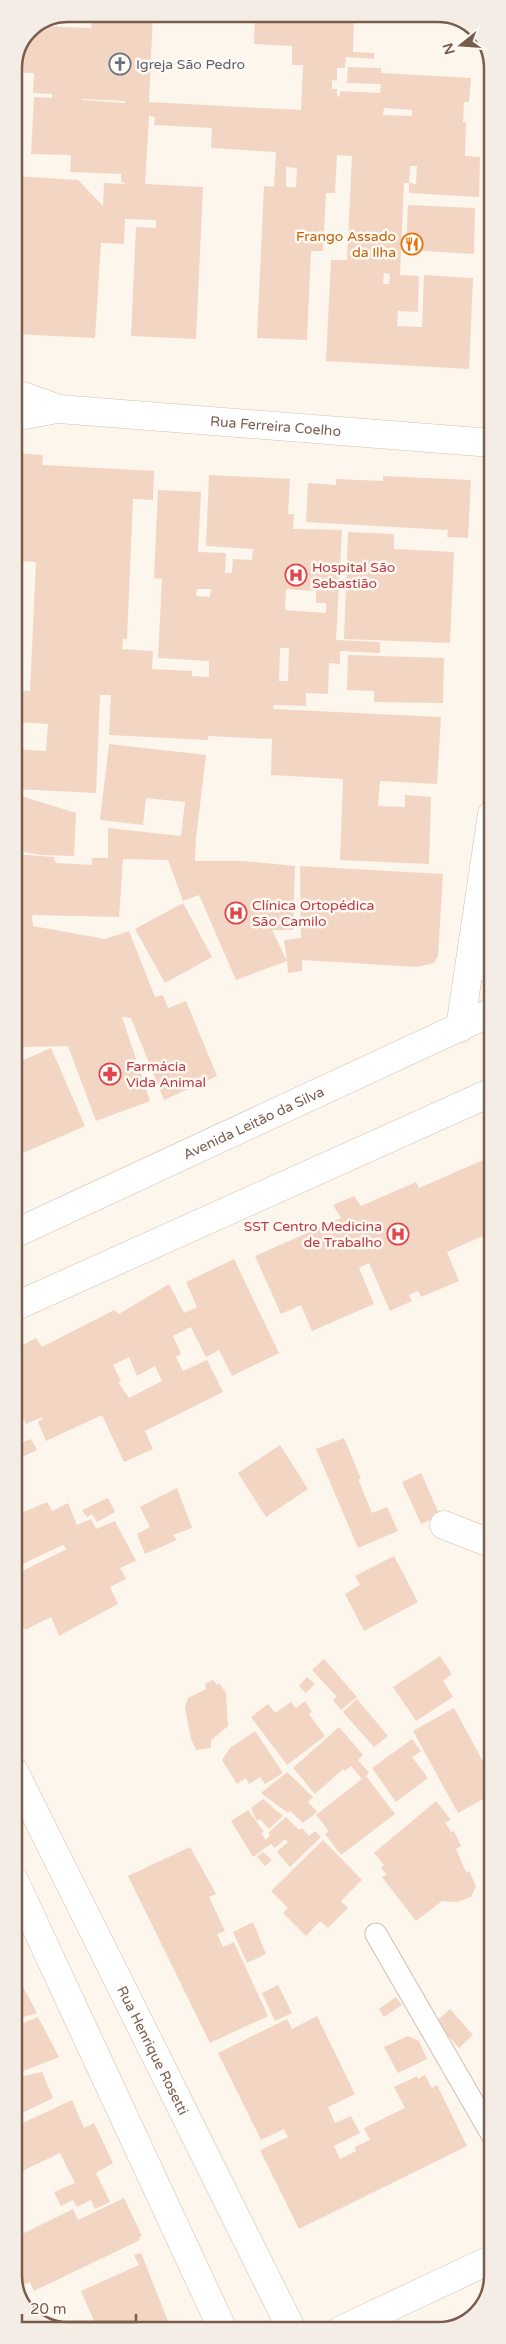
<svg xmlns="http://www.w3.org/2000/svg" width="506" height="2344" font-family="'Varela Round',sans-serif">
<rect width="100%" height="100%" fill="#fdf6ec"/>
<g fill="#f3d5c3" fill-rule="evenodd">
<path d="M 92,14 L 153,14 L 149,102 L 301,110 L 303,65 L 292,65 L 292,46 L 254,44 L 255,14 L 354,14 L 353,52 L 374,53 L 374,59 L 346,57 L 345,68 L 337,68 L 337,81 L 332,80 L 332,89 L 337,89 L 337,96 L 340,97 L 340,91 L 380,93 L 381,84 L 347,83 L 348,67 L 381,68 L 381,73 L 471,78 L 469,102 L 464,102 L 463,122 L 466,122 L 465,156 L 480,157 L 479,197 L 409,193 L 409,183 L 416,184 L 417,166 L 410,166 L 409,183 L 404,183 L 400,275 L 419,276 L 418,312 L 398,311 L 397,326 L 422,327 L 424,275 L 473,278 L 469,369 L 326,361 L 331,260 L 347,260 L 352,156 L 337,155 L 335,193 L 326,193 L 323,251 L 311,251 L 307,340 L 257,338 L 264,186 L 274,187 L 276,152 L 211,148 L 212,128 L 154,125 L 155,117 L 149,116 L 145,184 L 203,187 L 196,339 L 131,336 L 136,227 L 156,228 L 156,220 L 125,219 L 124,244 L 101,243 L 95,338 L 14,334 L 14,176 L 78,180 L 103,206 L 104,183 L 127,184 L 121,182 L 121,174 L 70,172 L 71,155 L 31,154 L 34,97 L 52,98 L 52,94 L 33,93 L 34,73 L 14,72 L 30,30 L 39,26 L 91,28 ZM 82,99 L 125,101 L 125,103 L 83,100 ZM 384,108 L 412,110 L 412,116 L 383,115 ZM 286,167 L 297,168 L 296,187 L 286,187 ZM 384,273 L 390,274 L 389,284 L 383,284 Z"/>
<path d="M 408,205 L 475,208 L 474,254 L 406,250 Z"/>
<path d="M 14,453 L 43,455 L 42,465 L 154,471 L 153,500 L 133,499 L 127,639 L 123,639 L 122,649 L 153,651 L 152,669 L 192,671 L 192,676 L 209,677 L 209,661 L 158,658 L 162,579 L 154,578 L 158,490 L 201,492 L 198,552 L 226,553 L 225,573 L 232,573 L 233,559 L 252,560 L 253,549 L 206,546 L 209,475 L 290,479 L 288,514 L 294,514 L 293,529 L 342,530 L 336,640 L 380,642 L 380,653 L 340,651 L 340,664 L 329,663 L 328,694 L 306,693 L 306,706 L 274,705 L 273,709 L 441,717 L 437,784 L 380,781 L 378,806 L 405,807 L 405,795 L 431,797 L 429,864 L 340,860 L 343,779 L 271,775 L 272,739 L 208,736 L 208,740 L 109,735 L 111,695 L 100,695 L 96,793 L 14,789 L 14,749 L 46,751 L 48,724 L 14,722 L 14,690 L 30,691 L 36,562 L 14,561 ZM 197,589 L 211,589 L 210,597 L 196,596 ZM 286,589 L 316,591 L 316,603 L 326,603 L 326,613 L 285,610 ZM 280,648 L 289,648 L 288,681 L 279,681 Z"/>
<path d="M 383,476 L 471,480 L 468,538 L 447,537 L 448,530 L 306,522 L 308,483 L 336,485 L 336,479 L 383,481 Z"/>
<path d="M 348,532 L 394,534 L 394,549 L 454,552 L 450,643 L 344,639 Z"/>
<path d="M 348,655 L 444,658 L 443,703 L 374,702 L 374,691 L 347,690 Z"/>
<path d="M 109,744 L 206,755 L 196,838 L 195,861 L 243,861 L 295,866 L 293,930 L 272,930 L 287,961 L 284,940 L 301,938 L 300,866 L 443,874 L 438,956 L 434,963 L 417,967 L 302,960 L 302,971 L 288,973 L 287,961 L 236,980 L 199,895 L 183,901 L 168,860 L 123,859 L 119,917 L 32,915 L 33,926 L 105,939 L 129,931 L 155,997 L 163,995 L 168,1008 L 186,1001 L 217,1076 L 164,1100 L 131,1018 L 122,1017 L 150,1101 L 96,1121 L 68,1046 L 21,1047 L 21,1019 L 14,1019 L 14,854 L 54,857 L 56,863 L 92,865 L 92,858 L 108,858 L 108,828 L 181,836 L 185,802 L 146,798 L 143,825 L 100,820 Z"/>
<path d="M 14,796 L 24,797 L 76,813 L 74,856 L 41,855 L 14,850 Z"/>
<path d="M 183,903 L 212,957 L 165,983 L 135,929 Z"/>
<path d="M 51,1048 L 85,1126 L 14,1157 L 14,1064 Z"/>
<path d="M 492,1145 L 492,1232 L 447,1252 L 459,1281 L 421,1297 L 418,1291 L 409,1295 L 412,1301 L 390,1311 L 369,1263 L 359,1268 L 374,1304 L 312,1331 L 301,1305 L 281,1314 L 255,1256 L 341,1218 L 333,1205 L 354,1196 L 361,1206 L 416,1182 L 419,1188 L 490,1157 L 486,1147 Z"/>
<path d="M 234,1259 L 279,1353 L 232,1376 L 219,1350 L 206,1357 L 191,1327 L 173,1336 L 181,1354 L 176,1357 L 183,1371 L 207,1360 L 223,1392 L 145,1431 L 153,1449 L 124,1462 L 102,1415 L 46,1441 L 38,1422 L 43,1419 L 42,1417 L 26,1424 L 14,1398 L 14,1350 L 36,1338 L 42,1347 L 114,1310 L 119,1314 L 169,1284 L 184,1313 L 197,1307 L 186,1282 ZM 129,1357 L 137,1376 L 155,1366 L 162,1381 L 129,1398 L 118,1382 L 121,1381 L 113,1365 Z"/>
<path d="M 14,1424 L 23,1442 L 31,1439 L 37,1450 L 14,1461 Z"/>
<path d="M 344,1438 L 361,1479 L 358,1479 L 372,1513 L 387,1507 L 398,1531 L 358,1548 L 316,1449 Z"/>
<path d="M 280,1445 L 308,1489 L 266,1517 L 238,1473 Z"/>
<path d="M 421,1473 L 440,1516 L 421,1524 L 402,1482 Z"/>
<path d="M 177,1488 L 192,1528 L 173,1535 L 177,1540 L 145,1554 L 137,1534 L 150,1527 L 140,1507 Z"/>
<path d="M 108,1498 L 115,1512 L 97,1522 L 92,1514 L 87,1517 L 82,1510 Z"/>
<path d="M 47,1502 L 52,1511 L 68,1503 L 77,1525 L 91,1519 L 96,1529 L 115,1521 L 136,1561 L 120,1568 L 126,1579 L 110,1587 L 118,1604 L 59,1636 L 51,1617 L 25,1630 L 14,1607 L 14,1575 L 67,1549 L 63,1545 L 14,1568 L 14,1516 Z"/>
<path d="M 394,1556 L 418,1602 L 364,1631 L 345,1594 L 360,1585 L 355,1576 Z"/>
<path d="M 440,1656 L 452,1674 L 443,1681 L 453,1697 L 416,1721 L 393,1687 Z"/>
<path d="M 324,1659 L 357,1697 L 341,1710 L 333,1700 L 337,1697 L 312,1670 Z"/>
<path d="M 307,1677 L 315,1684 L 306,1693 L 299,1686 Z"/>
<path d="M 213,1680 L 217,1685 L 219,1683 L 226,1693 L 228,1726 L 211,1740 L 211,1748 L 196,1750 L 191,1739 L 185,1708 L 188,1698 L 206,1689 L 205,1684 Z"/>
<path d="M 357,1699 L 388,1736 L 374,1747 L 343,1712 Z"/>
<path d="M 305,1701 L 312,1712 L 309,1714 L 325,1736 L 287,1765 L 251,1717 L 268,1704 L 275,1713 L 291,1702 L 296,1708 Z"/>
<path d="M 454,1708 L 486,1767 L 491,1765 L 492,1768 L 492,1794 L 458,1813 L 413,1731 Z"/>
<path d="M 339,1727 L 363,1755 L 358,1760 L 369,1773 L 366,1776 L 395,1814 L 341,1855 L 325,1834 L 329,1831 L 316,1815 L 362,1779 L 351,1766 L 345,1771 L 343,1769 L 315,1794 L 293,1768 Z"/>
<path d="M 255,1731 L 283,1773 L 265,1784 L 260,1777 L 249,1784 L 246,1778 L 237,1784 L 222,1760 L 230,1748 Z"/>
<path d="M 412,1739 L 421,1751 L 412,1757 L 428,1778 L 396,1802 L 372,1768 Z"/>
<path d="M 287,1772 L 313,1797 L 308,1802 L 317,1812 L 303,1823 L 290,1811 L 288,1813 L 261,1793 Z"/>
<path d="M 263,1799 L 283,1816 L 269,1829 L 260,1819 L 257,1821 L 251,1808 Z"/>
<path d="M 436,1801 L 451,1820 L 445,1822 L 451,1832 L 454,1831 L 461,1846 L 456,1849 L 466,1872 L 469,1871 L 476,1886 L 471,1897 L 457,1902 L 442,1901 L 416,1921 L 382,1877 L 387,1874 L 381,1868 L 384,1865 L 374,1853 Z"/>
<path d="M 248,1810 L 264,1832 L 261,1833 L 266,1840 L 270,1835 L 268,1833 L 286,1817 L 299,1830 L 302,1828 L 309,1836 L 315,1831 L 321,1837 L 290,1867 L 277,1852 L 288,1842 L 285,1839 L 275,1848 L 271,1844 L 253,1857 L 231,1821 Z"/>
<path d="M 323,1840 L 362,1880 L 341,1901 L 348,1908 L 328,1928 L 320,1921 L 306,1936 L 283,1913 L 288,1908 L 271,1891 Z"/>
<path d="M 190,1847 L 216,1894 L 209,1897 L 225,1931 L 217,1934 L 223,1947 L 234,1942 L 268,2016 L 210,2043 L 128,1876 Z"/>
<path d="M 263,1852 L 272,1860 L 265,1866 L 257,1857 Z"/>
<path d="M 253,1922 L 266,1954 L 247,1963 L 233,1932 Z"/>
<path d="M 16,1974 L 37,2013 L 14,2020 L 14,1975 Z"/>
<path d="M 278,1985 L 292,2013 L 275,2021 L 262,1993 Z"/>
<path d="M 396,1997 L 402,2005 L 384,2017 L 379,2009 Z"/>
<path d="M 450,2009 L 473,2035 L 459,2048 L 436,2022 Z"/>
<path d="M 317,2016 L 355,2094 L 328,2107 L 335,2123 L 351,2116 L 360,2133 L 334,2146 L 340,2159 L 356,2151 L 355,2147 L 370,2140 L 364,2128 L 405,2108 L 394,2087 L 417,2076 L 418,2079 L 425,2075 L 432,2088 L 437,2085 L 467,2146 L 299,2229 L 260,2150 L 288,2137 L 284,2129 L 261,2140 L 218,2053 L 287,2019 L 292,2029 Z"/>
<path d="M 38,2017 L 59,2057 L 16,2074 L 14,2027 Z"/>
<path d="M 408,2036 L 419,2041 L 427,2059 L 398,2073 L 384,2047 Z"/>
<path d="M 42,2072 L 53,2098 L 14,2117 L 14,2078 Z"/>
<path d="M 72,2100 L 84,2128 L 94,2123 L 113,2163 L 96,2173 L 110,2202 L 95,2209 L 91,2200 L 77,2207 L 73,2200 L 61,2206 L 54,2192 L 75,2183 L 60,2153 L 16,2174 L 14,2169 L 14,2127 Z"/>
<path d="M 124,2198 L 142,2236 L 139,2237 L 140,2240 L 34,2291 L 30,2282 L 17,2288 L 14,2283 L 14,2238 L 73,2209 L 78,2220 Z"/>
<path d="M 141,2253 L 168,2321 L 147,2330 L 98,2330 L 81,2291 L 139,2265 L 134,2255 Z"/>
</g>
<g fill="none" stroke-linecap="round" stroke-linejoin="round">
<g stroke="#d1beb0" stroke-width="23">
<path id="service" d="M 376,1934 L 492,2135"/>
</g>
<g stroke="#d1beb0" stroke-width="29">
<g id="minor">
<path d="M 444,1525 L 492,1544"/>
<path id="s1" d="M 14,1771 L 292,2330"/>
<path d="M 14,1880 L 223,2330"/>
<path d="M 341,2330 L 492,2259"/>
</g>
</g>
<g stroke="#d1beb0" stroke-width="29">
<g id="tertiary">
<path d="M 473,941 L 492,971"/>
<path d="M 460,1028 L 492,814"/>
<path id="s2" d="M 14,1234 L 492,1012"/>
<path d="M 14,1307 L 492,1092"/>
</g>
</g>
<g stroke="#d6c0b0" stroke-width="29">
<g id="secondary">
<path id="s3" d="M 14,393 L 59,409 L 492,443"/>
<path d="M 14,417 L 57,409"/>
</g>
</g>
<use href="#service" stroke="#fff" stroke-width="21"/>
<use href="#minor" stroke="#fff" stroke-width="28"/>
<use href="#tertiary" stroke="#fff" stroke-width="28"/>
<use href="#secondary" stroke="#fff" stroke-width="28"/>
</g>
<defs>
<g id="church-ring" transform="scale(1.125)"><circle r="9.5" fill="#fffaf3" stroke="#6b7280" stroke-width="1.5"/><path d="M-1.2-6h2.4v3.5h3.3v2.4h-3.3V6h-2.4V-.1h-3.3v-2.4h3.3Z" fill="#6b7280"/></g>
<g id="restaurant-ring" transform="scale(1.125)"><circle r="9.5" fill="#fffaf3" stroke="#e8710a" stroke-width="1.5"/><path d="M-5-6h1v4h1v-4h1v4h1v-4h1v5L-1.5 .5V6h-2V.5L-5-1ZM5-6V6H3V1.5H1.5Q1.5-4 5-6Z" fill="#e8710a"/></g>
<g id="hospital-ring" transform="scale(1.125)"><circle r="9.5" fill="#fffaf3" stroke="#e0444e" stroke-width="1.5"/><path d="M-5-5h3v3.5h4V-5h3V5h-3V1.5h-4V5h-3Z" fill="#e0444e"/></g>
<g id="pharmacy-ring" transform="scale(1.125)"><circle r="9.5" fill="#fffaf3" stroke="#e0444e" stroke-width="1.5"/><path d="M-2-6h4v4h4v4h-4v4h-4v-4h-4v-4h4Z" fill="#e0444e"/></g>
</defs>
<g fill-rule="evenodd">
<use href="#church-ring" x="120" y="64"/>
<use href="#restaurant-ring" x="412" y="244"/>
<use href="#hospital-ring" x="296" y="575"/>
<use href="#hospital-ring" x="236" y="913"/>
<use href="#pharmacy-ring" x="110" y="1074"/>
<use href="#hospital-ring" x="398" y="1234"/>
</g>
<g text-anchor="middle" stroke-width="5" stroke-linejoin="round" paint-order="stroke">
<g font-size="14" fill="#5b616d" stroke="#fffaf3" text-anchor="start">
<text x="136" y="69">Igreja São Pedro</text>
</g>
<g font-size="14" fill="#c56008" stroke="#fffaf3" text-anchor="end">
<text x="396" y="241">Frango Assado<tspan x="396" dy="16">da Ilha</tspan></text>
</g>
<g font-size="14" fill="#7a5c4d" stroke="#fffaf3">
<text dy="5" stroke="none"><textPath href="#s3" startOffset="265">Rua Ferreira Coelho</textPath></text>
<text dy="5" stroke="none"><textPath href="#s2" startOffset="264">Avenida Leitão da Silva</textPath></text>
<text dy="5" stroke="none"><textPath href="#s1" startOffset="312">Rua Henrique Rosetti</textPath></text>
</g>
<g font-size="14" fill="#be3a42" stroke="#fffaf3" text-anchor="start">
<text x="312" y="572">Hospital São<tspan x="312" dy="16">Sebastião</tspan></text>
<text x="252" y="910">Clínica Ortopédica<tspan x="252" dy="16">São Camilo</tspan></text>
<text x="126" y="1071">Farmácia<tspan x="126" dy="16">Vida Animal</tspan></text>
<text x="382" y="1231" text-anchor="end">SST Centro Medicina<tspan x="382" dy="16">de Trabalho</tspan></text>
</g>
</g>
<path d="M0 0H506V2344H0ZM68 22H438A46 46 0 0 1 484 68V2276A46 46 0 0 1 438 2322H68A46 46 0 0 1 22 2276V68A46 46 0 0 1 68 22Z" fill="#f4ede6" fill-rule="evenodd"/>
<path fill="none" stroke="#7a5c4d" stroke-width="2.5" d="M68 22H438A46 46 0 0 1 484 68V2276A46 46 0 0 1 438 2322H68A46 46 0 0 1 22 2276V68A46 46 0 0 1 68 22Z"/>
<g transform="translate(461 45) rotate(253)" stroke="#fffaf3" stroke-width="4" paint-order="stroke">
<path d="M0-4L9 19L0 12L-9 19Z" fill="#7a5c4d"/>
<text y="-8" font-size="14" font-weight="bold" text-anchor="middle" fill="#7a5c4d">N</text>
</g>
<path d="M22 2314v8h114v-8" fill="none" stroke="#7a5c4d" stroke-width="2.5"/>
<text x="30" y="2314" font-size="15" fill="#7a5c4d" stroke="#fffaf3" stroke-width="4" paint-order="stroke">20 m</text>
</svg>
